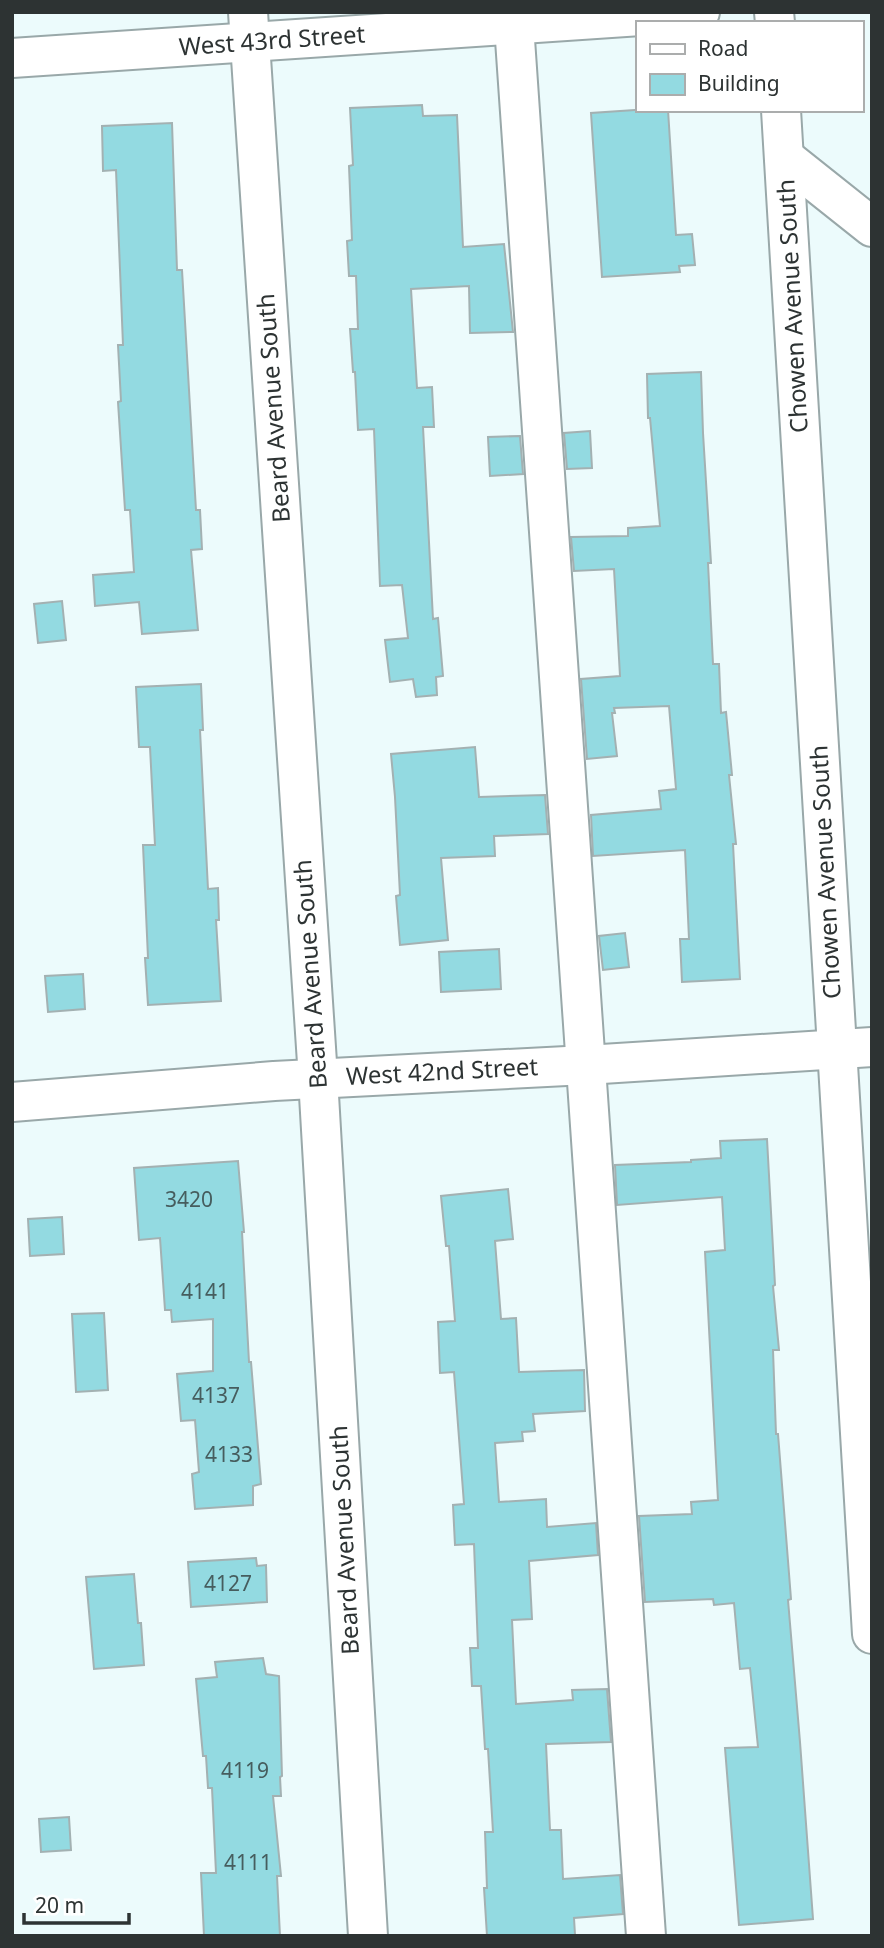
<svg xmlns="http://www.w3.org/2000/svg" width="884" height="1948" font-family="'Noto Sans',sans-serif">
<rect width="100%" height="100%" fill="#ecfbfc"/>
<g fill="#93dae1" stroke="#a3b1b2" stroke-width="2">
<path d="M 422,105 L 423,116 L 457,115 L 463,247 L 504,244 L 513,332 L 470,333 L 469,286 L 411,289 L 417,388 L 432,387 L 434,427 L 423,427 L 433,619 L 438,618 L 443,676 L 436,677 L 437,695 L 416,697 L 413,679 L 390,682 L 385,640 L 408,638 L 402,585 L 380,586 L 374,429 L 358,430 L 355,372 L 353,372 L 350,329 L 358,329 L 356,276 L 349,276 L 347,241 L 352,240 L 349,166 L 353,165 L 350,108 Z"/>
<path d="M 635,110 L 668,110 L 676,235 L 692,234 L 695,265 L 679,266 L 680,272 L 602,277 L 591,113 Z"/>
<path d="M 172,123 L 177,270 L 182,270 L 196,510 L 200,510 L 202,549 L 191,550 L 198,630 L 142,634 L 139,602 L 95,606 L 93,575 L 134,572 L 130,510 L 125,510 L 118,402 L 121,401 L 118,345 L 123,345 L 116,170 L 103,171 L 102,126 Z"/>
<path d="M 701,372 L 703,433 L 711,563 L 708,563 L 713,664 L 719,664 L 721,713 L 726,712 L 732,775 L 729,775 L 736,844 L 733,844 L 740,979 L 682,982 L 680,939 L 689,939 L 685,850 L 593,856 L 591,815 L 661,809 L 659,791 L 676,789 L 669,706 L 614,708 L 615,713 L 612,713 L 617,756 L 587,759 L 581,679 L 620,676 L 614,569 L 574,571 L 571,537 L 628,536 L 628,528 L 660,526 L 650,418 L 648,418 L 647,374 Z"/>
<path d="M 590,431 L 592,468 L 567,469 L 564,433 Z"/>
<path d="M 520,436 L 523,474 L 490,476 L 488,437 Z"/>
<path d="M 62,601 L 66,640 L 38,643 L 34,604 Z"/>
<path d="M 201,684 L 203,730 L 200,730 L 208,889 L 218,888 L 219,920 L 216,920 L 221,1001 L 148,1005 L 145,958 L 148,958 L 143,845 L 155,845 L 150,747 L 139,747 L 136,687 Z"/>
<path d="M 475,747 L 479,797 L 545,795 L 548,834 L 494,836 L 495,856 L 441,858 L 448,940 L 400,945 L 396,896 L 400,895 L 395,797 L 391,754 Z"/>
<path d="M 625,933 L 629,967 L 603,970 L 599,936 Z"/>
<path d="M 499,949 L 501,989 L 441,992 L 439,952 Z"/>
<path d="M 83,974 L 85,1009 L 48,1012 L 45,976 Z"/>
<path d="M 767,1139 L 775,1285 L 773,1286 L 779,1350 L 773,1350 L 776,1434 L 778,1434 L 791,1599 L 788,1600 L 800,1742 L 813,1919 L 739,1925 L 725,1748 L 758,1747 L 750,1668 L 740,1669 L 734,1603 L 714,1605 L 713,1599 L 645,1602 L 639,1516 L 692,1514 L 691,1502 L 718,1500 L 705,1252 L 725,1250 L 722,1197 L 617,1205 L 615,1165 L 691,1162 L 691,1160 L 721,1158 L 720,1141 Z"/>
<path d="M 238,1161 L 244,1232 L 242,1232 L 249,1362 L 251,1362 L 261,1484 L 253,1486 L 253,1505 L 195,1509 L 192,1474 L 199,1472 L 195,1420 L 181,1421 L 177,1374 L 213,1371 L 213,1319 L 172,1322 L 171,1310 L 165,1310 L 160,1238 L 139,1240 L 134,1168 Z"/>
<path d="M 508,1189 L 513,1239 L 495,1241 L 501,1319 L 516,1318 L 519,1372 L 584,1370 L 585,1411 L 533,1414 L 535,1431 L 522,1432 L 523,1441 L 495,1443 L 499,1502 L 546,1499 L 547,1527 L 596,1523 L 598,1555 L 529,1561 L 532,1619 L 512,1620 L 516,1704 L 573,1700 L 572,1690 L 607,1689 L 611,1742 L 546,1744 L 550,1830 L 561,1830 L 563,1879 L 620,1875 L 623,1914 L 574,1918 L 575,1935 L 487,1936 L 484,1888 L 487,1888 L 485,1832 L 493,1832 L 488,1749 L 485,1749 L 481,1686 L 472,1686 L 470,1648 L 478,1648 L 474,1544 L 455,1545 L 453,1505 L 464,1504 L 454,1372 L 440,1373 L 438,1322 L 455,1321 L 449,1246 L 446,1246 L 441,1196 Z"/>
<path d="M 62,1217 L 64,1254 L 30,1256 L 28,1219 Z"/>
<path d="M 104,1313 L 108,1390 L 76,1392 L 72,1314 Z"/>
<path d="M 256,1558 L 257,1566 L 266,1565 L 267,1602 L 191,1607 L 188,1562 Z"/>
<path d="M 134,1574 L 138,1623 L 141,1623 L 144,1665 L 94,1669 L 86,1577 Z"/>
<path d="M 263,1658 L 266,1674 L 279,1676 L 282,1776 L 280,1777 L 281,1796 L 273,1796 L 281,1876 L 277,1876 L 280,1936 L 204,1936 L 201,1873 L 216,1873 L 212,1788 L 208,1788 L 206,1756 L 203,1756 L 196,1679 L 217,1677 L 215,1662 Z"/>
<path d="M 69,1817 L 71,1850 L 41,1852 L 39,1819 Z"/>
</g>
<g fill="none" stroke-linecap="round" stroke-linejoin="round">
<g stroke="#99a8a9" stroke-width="42">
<g id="minor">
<path d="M 248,12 L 318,1078 L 368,1936"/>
<path d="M 774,12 L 775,23"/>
<path d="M 514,25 L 646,1936"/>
<path d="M 12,58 L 700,12"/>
<path d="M 781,110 L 872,1634"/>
<path d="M 784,157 L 872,227"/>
<path d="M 12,1102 L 274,1081 L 586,1065 L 872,1047"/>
</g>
</g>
<use href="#minor" stroke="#fff" stroke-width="38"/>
</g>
<g text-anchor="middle" stroke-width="5" stroke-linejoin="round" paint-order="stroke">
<g font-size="21" fill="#465d5e">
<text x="189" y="1207">3420</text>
<text x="205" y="1299">4141</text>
<text x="216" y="1403">4137</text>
<text x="229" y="1462">4133</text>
<text x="228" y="1591">4127</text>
<text x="245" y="1778">4119</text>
<text x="248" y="1870">4111</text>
</g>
<g font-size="24" fill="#2d3333" stroke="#fff">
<text transform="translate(272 41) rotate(-4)" y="8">West 43rd Street</text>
<text transform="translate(793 306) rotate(-93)" y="8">Chowen Avenue South</text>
<text transform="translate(274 408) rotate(-94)" y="8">Beard Avenue South</text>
<text transform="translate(826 872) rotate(-93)" y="8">Chowen Avenue South</text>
<text transform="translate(311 974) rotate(-94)" y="8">Beard Avenue South</text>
<text transform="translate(442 1072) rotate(-3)" y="8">West 42nd Street</text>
<text transform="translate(345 1540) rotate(-93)" y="8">Beard Avenue South</text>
</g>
</g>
<rect width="884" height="1948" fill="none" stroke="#2d3333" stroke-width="28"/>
<rect x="636" y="21" width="228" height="91" fill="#ffffff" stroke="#abadad" stroke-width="2"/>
<rect x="650" y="44" width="35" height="10" fill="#ffffff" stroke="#abadad" stroke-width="2"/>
<text x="698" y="56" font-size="21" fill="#2d3333">Road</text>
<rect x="650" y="74" width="35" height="21" fill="#93dae1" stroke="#abadad" stroke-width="2"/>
<text x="698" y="91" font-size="21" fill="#2d3333">Building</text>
<path d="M24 1913v10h105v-10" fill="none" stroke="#2d3333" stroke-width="3.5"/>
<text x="35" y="1913" font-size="21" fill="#2d3333" stroke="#ffffff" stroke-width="5" paint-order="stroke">20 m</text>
</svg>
